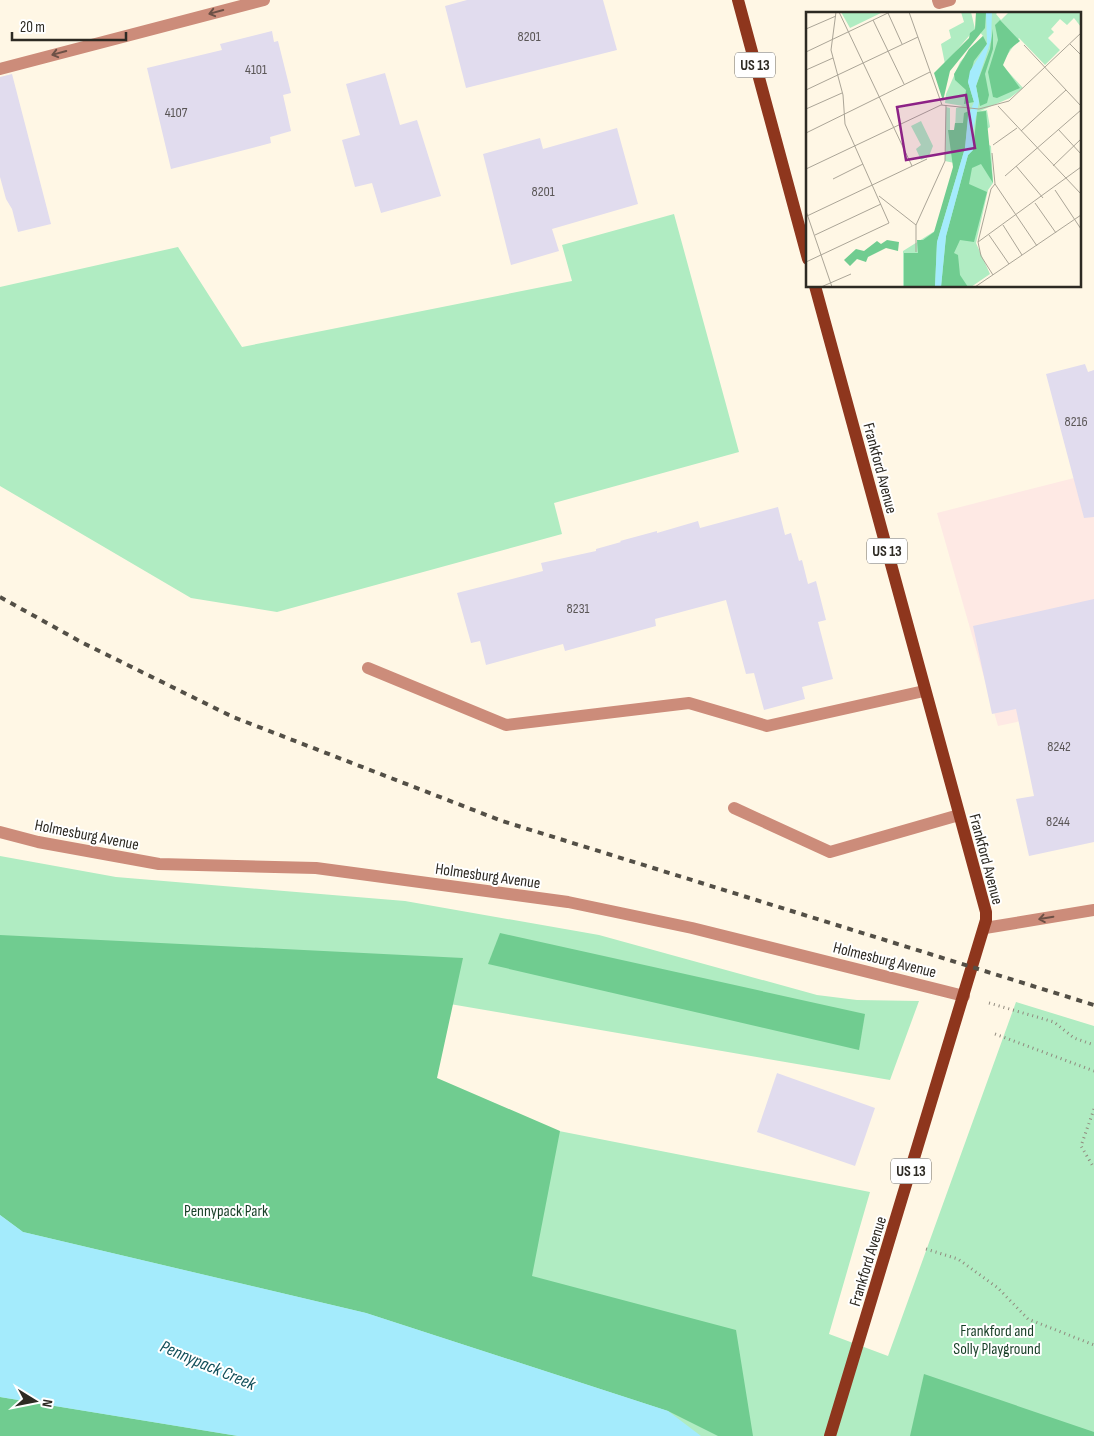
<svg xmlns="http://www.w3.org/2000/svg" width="1094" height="1436" font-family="'Sofia Sans Condensed',sans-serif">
<rect width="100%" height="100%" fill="#fff7e5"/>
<path fill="#fee9e4" d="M 1094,473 L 1094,705 L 998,726 L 937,513 Z"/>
<g fill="#b0ecc2">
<path d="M 674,214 L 739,452 L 554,503 L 562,534 L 277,612 L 191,598 L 0,486 L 0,287 L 178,247 L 242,347 L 572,281 L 562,245 Z"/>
<path d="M 0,856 L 116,877 L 405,901 L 599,935 L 817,995 L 857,1000 L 919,1001 L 890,1080 L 450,1004 L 426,1105 L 870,1192 L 829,1334 L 888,1356 L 1016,1002 L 1094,1026 L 1094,1436 L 0,1436 Z"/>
</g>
<g fill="#70cc90">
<path d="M 500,933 L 865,1014 L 859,1050 L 488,964 Z"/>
<path d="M 0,935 L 463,958 L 437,1078 L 560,1131 L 532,1276 L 736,1330 L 753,1436 L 718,1436 L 668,1411 L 366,1313 L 23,1232 L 0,1215 Z"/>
<path d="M 924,1374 L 1094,1432 L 1094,1436 L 910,1436 Z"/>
<path d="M 0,1397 L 238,1436 L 0,1436 Z"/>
</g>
<path fill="#a4ebfc" d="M 0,1215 L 23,1232 L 366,1313 L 668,1411 L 701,1436 L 238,1436 L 0,1397 Z"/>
<g fill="#e1dcee">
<path d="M 467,0 L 603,0 L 617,50 L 466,88 L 445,6 Z"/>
<path d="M 272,31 L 274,42 L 278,41 L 291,93 L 283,95 L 291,131 L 270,137 L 271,143 L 171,169 L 147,68 L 222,50 L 220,44 Z"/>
<path d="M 385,73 L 400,125 L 417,120 L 441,196 L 381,213 L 372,183 L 355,187 L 342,140 L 360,135 L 346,84 Z"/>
<path d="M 12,74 L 51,224 L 18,232 L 12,209 L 6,199 L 0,177 L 0,77 Z"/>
<path d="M 617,128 L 638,204 L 552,229 L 559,251 L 511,265 L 483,154 L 540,138 L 543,149 Z"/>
<path d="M 1085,364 L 1088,372 L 1094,370 L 1094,517 L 1084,518 L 1046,374 Z"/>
<path d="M 778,507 L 785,535 L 791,533 L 799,561 L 802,560 L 808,584 L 816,581 L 826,620 L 818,622 L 833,679 L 802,687 L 805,699 L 764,710 L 754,673 L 746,674 L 726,600 L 655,619 L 656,626 L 565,651 L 563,644 L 486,665 L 480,641 L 471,643 L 457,593 L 543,571 L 541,563 L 596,551 L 596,549 L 621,542 L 620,541 L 657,531 L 657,533 L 698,521 L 700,528 Z"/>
<path d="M 1094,599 L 1094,842 L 1029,856 L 1016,799 L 1034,796 L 1016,709 L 992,714 L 973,626 Z"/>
<path d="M 777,1073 L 875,1108 L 855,1166 L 757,1132 Z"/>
</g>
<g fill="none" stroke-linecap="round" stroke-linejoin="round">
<g stroke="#908a7e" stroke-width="3" stroke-dasharray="1 4" stroke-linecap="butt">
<path d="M 989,1003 L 1054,1022 L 1074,1038 L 1094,1045"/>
<path d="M 995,1034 L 1094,1071"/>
<path d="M 1094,1109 L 1081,1146 L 1094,1168"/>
<path d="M 926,1249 L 958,1259 L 998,1288 L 1028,1319 L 1094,1345"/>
</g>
<g stroke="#cc8c7a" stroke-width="12">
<path d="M 938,0 L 939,3 L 950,0"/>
<path d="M 368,668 L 506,725 L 689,703 L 767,726 L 924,691"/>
<path d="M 734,808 L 830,852 L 959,815"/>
</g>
<g stroke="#cc8c7a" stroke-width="12">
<path d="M 0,69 L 264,0"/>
<path d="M 0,832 L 38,842 L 159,864 L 316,868 L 568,902 L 692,928 L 964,996"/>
<path d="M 985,928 L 1094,910"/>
</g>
<g stroke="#8e361d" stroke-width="12">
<path d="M 738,0 L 808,259"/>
<path d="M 815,286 L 986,912 L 986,920 L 830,1436"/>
</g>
<path stroke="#534f46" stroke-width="4" stroke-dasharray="6 6" stroke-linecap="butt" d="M 0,597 L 83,643 L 233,717 L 502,821 L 1094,1005"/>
</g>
<defs><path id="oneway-shaft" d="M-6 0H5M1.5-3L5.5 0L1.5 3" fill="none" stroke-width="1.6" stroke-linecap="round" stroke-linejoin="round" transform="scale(1.25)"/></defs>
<g stroke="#6d5146">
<use href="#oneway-shaft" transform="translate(216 12) rotate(165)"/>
<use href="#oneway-shaft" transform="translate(59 53) rotate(165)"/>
<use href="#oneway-shaft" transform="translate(1046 918) rotate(170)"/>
</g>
<g text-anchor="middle" stroke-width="4" stroke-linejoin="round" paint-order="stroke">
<g font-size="14" fill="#5a5656">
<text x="529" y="41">8201</text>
<text x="256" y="74">4101</text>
<text x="176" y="117">4107</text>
<text x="543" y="196">8201</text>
<text x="1076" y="426">8216</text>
<text x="578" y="613">8231</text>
<text x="1059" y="751">8242</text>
<text x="1058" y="826">8244</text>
</g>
<g fill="#fff" stroke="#6c6a65" stroke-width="1">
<rect x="735" y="52.5" width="40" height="25" rx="4"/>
<rect x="867" y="538.5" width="40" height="25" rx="4"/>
<rect x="891" y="1158.5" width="40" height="25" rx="4"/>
</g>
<g font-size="15" font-weight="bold" fill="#2d2a23">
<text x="755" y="70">US 13</text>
<text x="887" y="556">US 13</text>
<text x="911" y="1176">US 13</text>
</g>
<g font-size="16" fill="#2d2a23" stroke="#fff">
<text transform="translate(881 468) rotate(75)" y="6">Frankford Avenue</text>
<text transform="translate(87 834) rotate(11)" y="6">Holmesburg Avenue</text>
<text transform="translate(987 859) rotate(75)" y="6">Frankford Avenue</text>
<text transform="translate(488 875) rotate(8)" y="6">Holmesburg Avenue</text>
<text transform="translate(885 959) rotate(14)" y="6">Holmesburg Avenue</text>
<text transform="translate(867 1261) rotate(-73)" y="6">Frankford Avenue</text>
</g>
<g font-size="16" fill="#183f27" stroke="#fff">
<text x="226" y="1216">Pennypack Park</text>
<text x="997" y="1336">Frankford and<tspan x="997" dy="18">Solly Playground</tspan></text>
</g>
<g font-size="18" font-style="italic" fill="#124f5a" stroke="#fff">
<text transform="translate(208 1365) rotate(23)" y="6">Pennypack Creek</text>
</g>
</g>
<g transform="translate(806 12)">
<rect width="275" height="275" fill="#fff7e5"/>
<path d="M 35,0 L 77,0 L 44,16 ZM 165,0 L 169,17 L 139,52 L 135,32 L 145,26 L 143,18 L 158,10 L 155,0 ZM 174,0 L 192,0 L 190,2 L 195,8 L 203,0 L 275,0 L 275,15 L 268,6 L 261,13 L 254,7 L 245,17 L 248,20 L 242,26 L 254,38 L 239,53 L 213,26 L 195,52 L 217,76 L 204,86 L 174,99 L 181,98 L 184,115 L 181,117 L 181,132 L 185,134 L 187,171 L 182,178 L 170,231 L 184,262 L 165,275 L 97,275 L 97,239 L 132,217 L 153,152 L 139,149 L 140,95 L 144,96 L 144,118 L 149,118 L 150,96 L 157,94 L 139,91 L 140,82 L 154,50 L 177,24 L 173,19 ZM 115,109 L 127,134 L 123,144 L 115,148 L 110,137 L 115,133 L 105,114 Z" fill="#b0ecc2"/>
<path d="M 170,0 L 180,0 L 179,16 L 144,59 L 137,89 L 128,61 L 163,26 L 164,21 L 169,17 ZM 194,8 L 214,29 L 204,37 L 197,53 L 214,76 L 191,86 L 187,85 L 182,60 L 192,28 L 189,13 ZM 187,17 L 187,37 L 179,62 L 183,83 L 181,91 L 174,94 L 170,74 L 184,37 ZM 177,24 L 181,32 L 168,49 L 162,70 L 168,90 L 158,92 L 160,78 L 149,68 L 148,62 L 163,37 ZM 163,99 L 159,136 L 131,230 L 129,275 L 98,275 L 98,241 L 112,241 L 111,228 L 117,228 L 128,220 L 147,155 L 142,118 L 148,118 L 149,111 L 157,111 L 158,101 ZM 180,99 L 187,171 L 175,152 L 166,156 L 163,172 L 181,180 L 168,230 L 154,228 L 148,241 L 152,243 L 154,263 L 162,275 L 135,275 L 140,224 L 162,143 L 167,138 L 171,100 ZM 81,228 L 93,230 L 92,239 L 80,236 L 62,245 L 60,250 L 51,247 L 44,254 L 38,248 L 50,237 L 58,239 L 71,229 L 75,232 Z" fill="#70cc90"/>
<path d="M 180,0 L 186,0 L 185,28 L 170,74 L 173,90 L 167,119 L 167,138 L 162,143 L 140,224 L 135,275 L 129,275 L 131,230 L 159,136 L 162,104 L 168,90 L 162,70 L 164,59 L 181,32 Z" fill="#a4ebfc"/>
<path fill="none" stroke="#aba597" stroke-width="1" d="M 33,0 L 106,154M 103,0 L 136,93M 82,1 L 96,32M 67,8 L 98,72M 0,17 L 30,4M 264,32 L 275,43M 218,33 L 275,94M 0,40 L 84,0M 0,58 L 27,46M 0,78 L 112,25M 192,94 L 275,182M 0,97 L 36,81M 252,117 L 275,142M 215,119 L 260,78M 0,121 L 124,60M 187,133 L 211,116M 186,141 L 189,172 L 231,234M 210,154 L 237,186M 247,154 L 275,127M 0,157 L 135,93 L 173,97 L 203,89 L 275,21M 199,164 L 275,98M 27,167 L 57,152M 249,178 L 275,217M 73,184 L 110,213M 229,191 L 250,221M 0,199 L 26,275M 1,204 L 121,147M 197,213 L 216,243M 9,223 L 75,192M 183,223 L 203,252M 172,230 L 275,155M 110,240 L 110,213 L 139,149 L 140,93M 0,250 L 83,211 L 39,112 L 37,83 L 25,38 L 30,0M 187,263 L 175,244 L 172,230 L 185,177 L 189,172M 15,275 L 45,262M 169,275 L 275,203"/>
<path fill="#8d2286" fill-opacity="0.15" stroke="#8d2286" stroke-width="2.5" d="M 160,83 L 169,136 L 100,148 L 91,95 Z"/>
<rect width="275" height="275" fill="none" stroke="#2d2a23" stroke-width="2.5"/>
</g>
<g transform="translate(35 1401) rotate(100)" stroke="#ffffff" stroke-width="4" paint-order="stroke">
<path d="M0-4L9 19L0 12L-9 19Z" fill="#2d2a23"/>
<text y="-8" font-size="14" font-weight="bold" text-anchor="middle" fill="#2d2a23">N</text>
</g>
<path d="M12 32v8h114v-8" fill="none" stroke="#2d2a23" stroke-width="2.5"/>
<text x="20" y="32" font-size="15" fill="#2d2a23" stroke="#ffffff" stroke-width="4" paint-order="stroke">20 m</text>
</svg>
